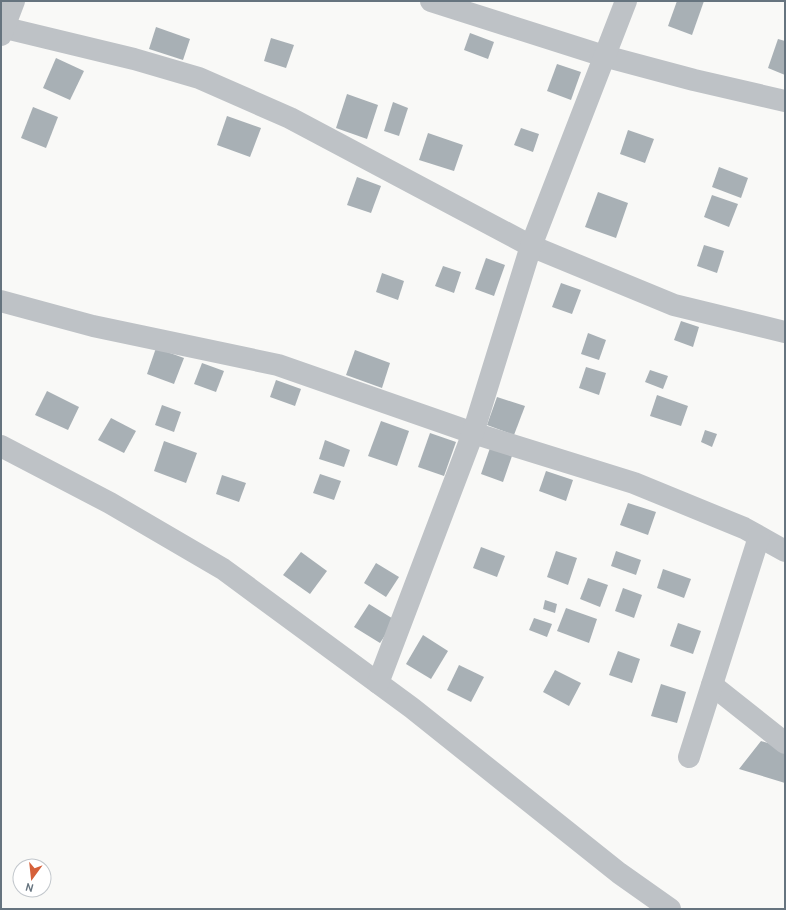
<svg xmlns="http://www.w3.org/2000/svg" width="786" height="910" font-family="Cabin,sans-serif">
<rect width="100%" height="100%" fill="#f9f9f7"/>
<g fill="#a8b0b5">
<path d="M 677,1 L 704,1 L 692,35 L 668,26 Z"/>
<path d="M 156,27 L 190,39 L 183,60 L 149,49 Z"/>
<path d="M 470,33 L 494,42 L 488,59 L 464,50 Z"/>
<path d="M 271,38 L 294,45 L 286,68 L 264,61 Z"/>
<path d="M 778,39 L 785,41 L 785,75 L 768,68 Z"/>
<path d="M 56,58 L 84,71 L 70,100 L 43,88 Z"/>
<path d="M 557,64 L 581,72 L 571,100 L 547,91 Z"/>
<path d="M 347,94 L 378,105 L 367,139 L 336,128 Z"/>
<path d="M 393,102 L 408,108 L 399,136 L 384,131 Z"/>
<path d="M 33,107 L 58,117 L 46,148 L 21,138 Z"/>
<path d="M 227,116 L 261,128 L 250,157 L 217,145 Z"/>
<path d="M 521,128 L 539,134 L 533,152 L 514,145 Z"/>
<path d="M 628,130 L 654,139 L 645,163 L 620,154 Z"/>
<path d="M 428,133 L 463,145 L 454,171 L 419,160 Z"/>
<path d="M 719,167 L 748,178 L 741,198 L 712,187 Z"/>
<path d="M 357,177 L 381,186 L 371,213 L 347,205 Z"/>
<path d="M 598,192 L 628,203 L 616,238 L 585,227 Z"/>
<path d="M 712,195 L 738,204 L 729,227 L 704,217 Z"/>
<path d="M 704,245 L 724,251 L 717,273 L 697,266 Z"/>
<path d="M 486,258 L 505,265 L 494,296 L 475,289 Z"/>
<path d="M 443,266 L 461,272 L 454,293 L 435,286 Z"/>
<path d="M 382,273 L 404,281 L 398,300 L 376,292 Z"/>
<path d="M 561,283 L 581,290 L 572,314 L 552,307 Z"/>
<path d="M 681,321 L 699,327 L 693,347 L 674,340 Z"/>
<path d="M 588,333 L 606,340 L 599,360 L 581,354 Z"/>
<path d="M 156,348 L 184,358 L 174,384 L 147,374 Z"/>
<path d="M 355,350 L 390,363 L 382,388 L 346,375 Z"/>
<path d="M 202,363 L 224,371 L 216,392 L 194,384 Z"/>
<path d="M 586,367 L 606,373 L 599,395 L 579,388 Z"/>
<path d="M 650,370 L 668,376 L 663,389 L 645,382 Z"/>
<path d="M 276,380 L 301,389 L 295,406 L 270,397 Z"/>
<path d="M 47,391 L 79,407 L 68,430 L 35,415 Z"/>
<path d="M 657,395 L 688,406 L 681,426 L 650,416 Z"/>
<path d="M 497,397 L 525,406 L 514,435 L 487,425 Z"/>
<path d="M 162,405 L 181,412 L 174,432 L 155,425 Z"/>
<path d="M 111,418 L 136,431 L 124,453 L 98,440 Z"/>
<path d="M 381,421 L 409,431 L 397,466 L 368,456 Z"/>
<path d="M 705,430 L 717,434 L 712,447 L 701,442 Z"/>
<path d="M 430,433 L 456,442 L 444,476 L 418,467 Z"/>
<path d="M 325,440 L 350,450 L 344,467 L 319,459 Z"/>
<path d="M 164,441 L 197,453 L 186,483 L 154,471 Z"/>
<path d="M 490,448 L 512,456 L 503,482 L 481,474 Z"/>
<path d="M 546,471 L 573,480 L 566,501 L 539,491 Z"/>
<path d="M 320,474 L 341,481 L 334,500 L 313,493 Z"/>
<path d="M 222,475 L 246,483 L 239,502 L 216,494 Z"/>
<path d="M 628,503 L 656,512 L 648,535 L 620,525 Z"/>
<path d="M 481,547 L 505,556 L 497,577 L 473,568 Z"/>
<path d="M 556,551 L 577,558 L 568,585 L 547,577 Z"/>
<path d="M 616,551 L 641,560 L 636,575 L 611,566 Z"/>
<path d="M 301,552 L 327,571 L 310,594 L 283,575 Z"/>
<path d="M 376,563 L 399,577 L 386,597 L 364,583 Z"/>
<path d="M 663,569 L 691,579 L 684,598 L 657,588 Z"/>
<path d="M 588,578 L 608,585 L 600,607 L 580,599 Z"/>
<path d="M 623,588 L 642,595 L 634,618 L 615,611 Z"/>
<path d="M 545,600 L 557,604 L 555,613 L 543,609 Z"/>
<path d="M 369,604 L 395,620 L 380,643 L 354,627 Z"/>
<path d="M 566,608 L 597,619 L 589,643 L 557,631 Z"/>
<path d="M 534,618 L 552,624 L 547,637 L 529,630 Z"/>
<path d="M 678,623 L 701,631 L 693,654 L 670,646 Z"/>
<path d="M 423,635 L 448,651 L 431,679 L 406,664 Z"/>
<path d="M 618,651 L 640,659 L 632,683 L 609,675 Z"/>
<path d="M 459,665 L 484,677 L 471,702 L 447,690 Z"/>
<path d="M 555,670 L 581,683 L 569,706 L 543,692 Z"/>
<path d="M 661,684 L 686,692 L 677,723 L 651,716 Z"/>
<path d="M 785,732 L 785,783 L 739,769 L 761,741 L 781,747 Z"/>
</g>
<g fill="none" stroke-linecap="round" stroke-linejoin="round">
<g stroke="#bec2c6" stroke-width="22">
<path d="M 431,1 L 604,56 L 694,80 L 785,101"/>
<path d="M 1,27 L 134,59 L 199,78 L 290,118 L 531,246 L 674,305 L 785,332"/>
<path d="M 1,35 L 14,1"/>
<path d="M 1,301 L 93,326 L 278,365 L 473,433 L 634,483 L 744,528 L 785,551"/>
<path d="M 1,446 L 110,503 L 223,569 L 412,708 L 619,873 L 670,909"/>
<path d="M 378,683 L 473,433 L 531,246 L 626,1"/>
<path d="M 712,685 L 785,743"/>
<path d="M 689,757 L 759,537"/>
</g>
</g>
<rect width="786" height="910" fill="none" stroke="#66747f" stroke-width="4"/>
<g transform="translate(32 878) rotate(195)"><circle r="19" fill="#ffffff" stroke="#c2c7cc"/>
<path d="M0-3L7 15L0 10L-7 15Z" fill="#d5603a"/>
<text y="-6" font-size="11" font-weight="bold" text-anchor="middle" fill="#66747f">N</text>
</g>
</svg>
